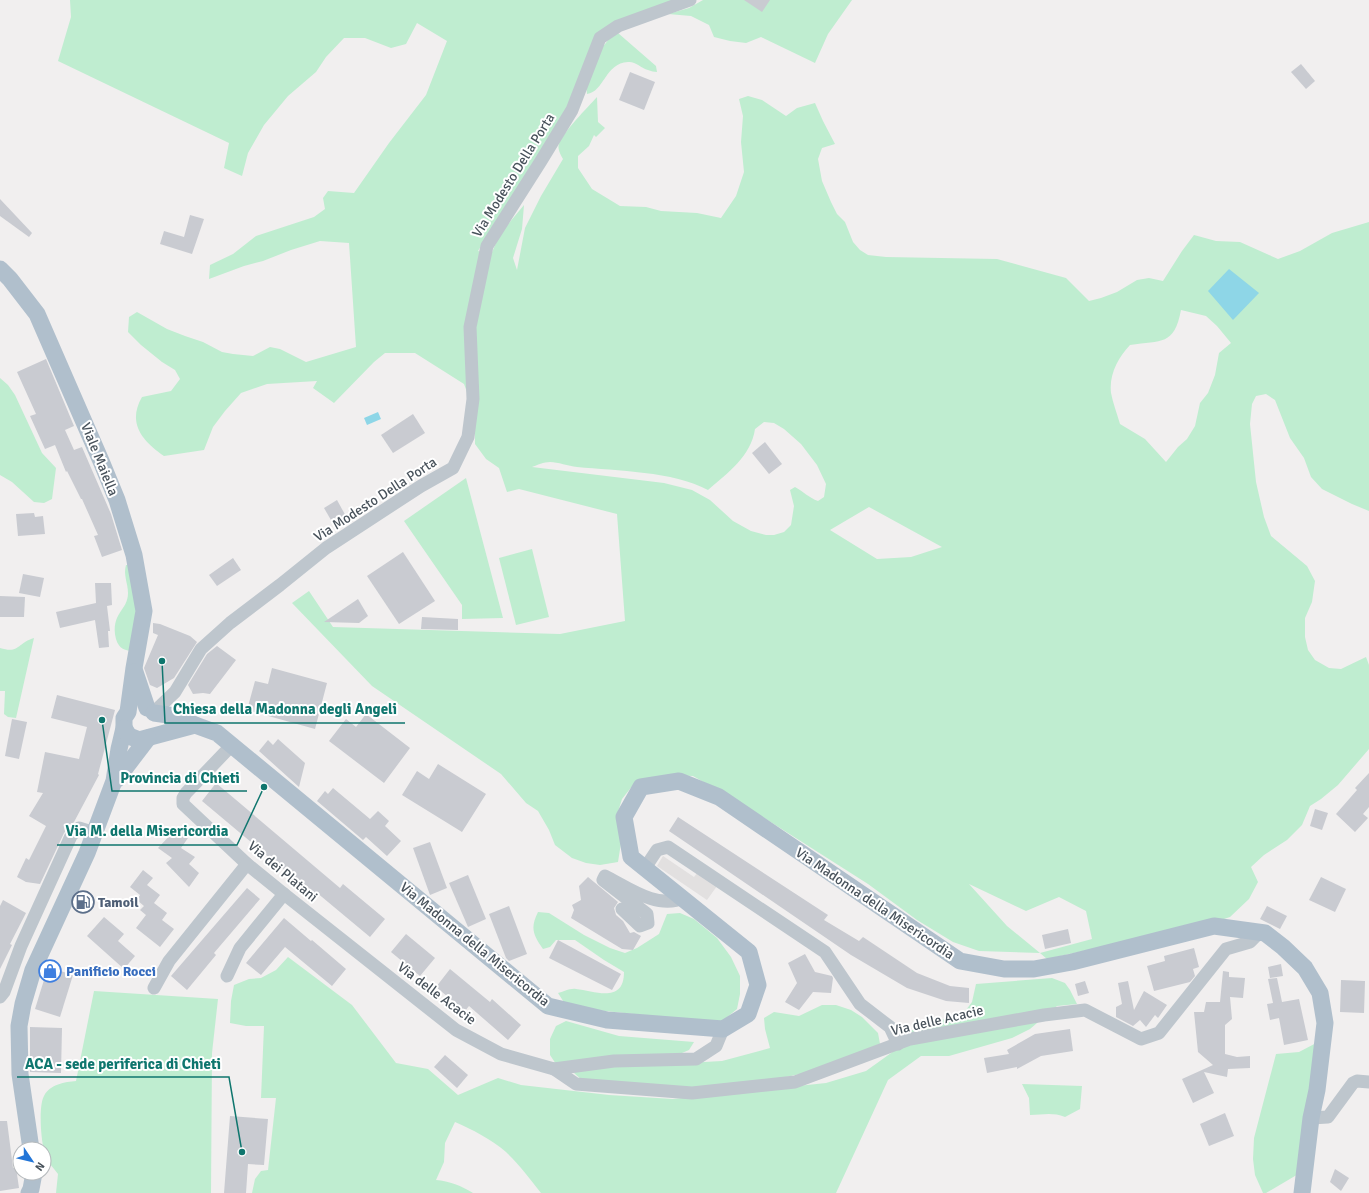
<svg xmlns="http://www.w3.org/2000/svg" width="1369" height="1193" font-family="Signika,sans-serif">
<rect width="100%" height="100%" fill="#f1efef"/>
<path fill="#e2e0e0" d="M 663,856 L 694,877 L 698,872 L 717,886 L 707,900 L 657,866 Z"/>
<g fill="#bfedd0" fill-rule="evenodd">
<path d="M 70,0 L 686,0 L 604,33 L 572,100 L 478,251 L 482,252 L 467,392 L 464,384 L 415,353 L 385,353 L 374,362 L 334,403 L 313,388 L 317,381 L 267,384 L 241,393 L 225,411 L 213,427 L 204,450 L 164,456 C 142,441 127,423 142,397 L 171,391 L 180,379 L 175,370 L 162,362 L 141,345 L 128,332 L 129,317 L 137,312 L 167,329 L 185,336 L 203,342 L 222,352 L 233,354 L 253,356 L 270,347 L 280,349 L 306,362 L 356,347 L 349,243 L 320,241 L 291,250 L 263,261 L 244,266 L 209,279 L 210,265 L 233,254 L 256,236 L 314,217 L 325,209 L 323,198 L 328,191 L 354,193 L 389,143 L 426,95 L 447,41 L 417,23 L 406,44 L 391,48 L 365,38 L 344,38 L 326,57 L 316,72 L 288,96 L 264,125 L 248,153 L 242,176 L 224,168 L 229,143 L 58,61 L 71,17 Z"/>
<path d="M 703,0 L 852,0 L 828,34 L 815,63 L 761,37 L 746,43 L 730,41 L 714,37 L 709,25 L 691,16 L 668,14 L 689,8 Z"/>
<path d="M 618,33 L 656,66 L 657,72 C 654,72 651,71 648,70 C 641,68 635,61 628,62 C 605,63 604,92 587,94 L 586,84 L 601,49 L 609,39 Z"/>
<path d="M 748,96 L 762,100 L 786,116 L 797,108 L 815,103 L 823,121 L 835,144 L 822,148 L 818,159 L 822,181 L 831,202 L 837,214 L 845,222 L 853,242 L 860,250 L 868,255 L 886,257 L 997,259 L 1066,278 L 1089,301 L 1101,298 L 1117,292 L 1137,280 L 1149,278 L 1163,281 L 1182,251 L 1194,235 L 1216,241 L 1240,242 L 1278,259 L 1300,251 L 1332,233 L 1369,222 L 1369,511 L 1352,504 L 1322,489 L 1311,477 L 1304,458 L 1290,438 L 1275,400 L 1266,394 L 1256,396 L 1252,404 L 1250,424 L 1256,482 L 1264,517 L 1271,536 L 1307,566 L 1315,581 L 1312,602 L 1305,618 L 1305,637 L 1308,650 L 1315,660 L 1329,668 L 1341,669 L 1366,657 L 1369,665 L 1369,749 L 1338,785 L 1321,799 L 1310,806 L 1302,825 L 1287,840 L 1264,855 L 1251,867 L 1258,882 L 1249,899 L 1230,917 L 1218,921 L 1047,959 L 1040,953 L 979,951 L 953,942 L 917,920 L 868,884 L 752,810 L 693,776 L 665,775 L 633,785 L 622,799 L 617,815 L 621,843 L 618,862 L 600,865 L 586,863 L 572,858 L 555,845 L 549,830 L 538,811 L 526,803 L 501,774 L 372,686 L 292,603 L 309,591 L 333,627 L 560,634 L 625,621 L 617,514 L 519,489 L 507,492 L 499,468 L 486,459 L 475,444 L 474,346 L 476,308 L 485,268 L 500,234 L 524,205 L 522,229 L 513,258 L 517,270 L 525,228 L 541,196 L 563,159 C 561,155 557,149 559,144 C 563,132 588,107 597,97 L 598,122 L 605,128 L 596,137 L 594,135 L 589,146 L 578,156 L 578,168 L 592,189 L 620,206 L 646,207 L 661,211 L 697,213 L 721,218 L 736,196 L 744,172 L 741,142 L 743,116 L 739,99 ZM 1181,310 L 1206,316 L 1217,326 L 1231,343 L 1219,353 L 1215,375 L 1208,393 L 1200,403 L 1195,426 L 1187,439 L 1178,447 L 1166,462 L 1145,439 L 1120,424 C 1117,414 1113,403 1111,393 C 1109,374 1118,358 1130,345 C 1162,340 1174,346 1181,310 ZM 764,422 L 774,423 L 784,429 L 801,444 L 817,465 L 826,484 L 824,497 L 818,501 C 809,498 803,491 795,487 L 790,490 L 794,506 L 791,525 L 784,532 L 774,535 L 766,535 L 751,531 L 733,521 L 710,500 L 692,490 L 664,483 L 532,467 C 537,465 544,462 550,462 C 558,462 568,466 577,467 C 617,471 673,471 708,490 C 728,473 751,456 755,429 ZM 869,507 L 942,547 L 911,557 L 877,559 L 830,530 ZM 969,884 L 1026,911 L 1059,897 L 1086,911 L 1092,939 L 1040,953 L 1007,926 Z"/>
<path d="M 0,378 L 8,385 L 15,395 L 42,453 L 56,468 L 52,499 L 44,503 L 34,502 L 12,482 L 0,475 Z"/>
<path d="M 466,478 L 503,618 L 462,619 L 462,605 L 404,521 Z"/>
<path d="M 532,549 L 549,617 L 516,625 L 499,558 Z"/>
<path d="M 126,565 L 131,565 L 137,588 L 134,651 C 125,651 119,649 116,639 C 110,613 128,611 128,593 C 128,583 123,575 126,565 Z"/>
<path d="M 34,638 L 16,718 L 8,717 L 4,714 L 5,691 L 0,691 L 0,648 C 20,654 17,643 34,638 Z"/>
<path d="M 538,912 L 549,913 L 584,935 L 610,948 L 625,953 L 637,948 L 659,934 L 667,914 L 680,913 L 694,919 L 717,938 L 731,957 L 740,976 L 740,994 L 737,1009 L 720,1023 L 567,1007 L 558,993 C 563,992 570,988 576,989 C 595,991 624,1004 624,972 L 604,960 L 575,940 L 556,940 L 550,947 L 543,949 C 533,935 530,928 538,912 Z"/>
<path d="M 288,957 L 352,1005 L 396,1063 L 428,1069 L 458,1095 L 498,1078 L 521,1085 L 609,1095 L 673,1099 L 826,1083 L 866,1071 L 905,1043 L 908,1031 L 937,1022 L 966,1010 L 972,1002 L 976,984 L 1052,978 L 1065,983 L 1070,990 L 1077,1004 L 1057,1006 L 1030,1029 L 1012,1038 L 949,1056 L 921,1056 L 888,1080 L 836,1193 L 541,1193 C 530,1179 519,1164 506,1152 C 491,1139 473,1130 455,1122 L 445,1143 L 444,1162 L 436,1180 C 449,1181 462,1186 473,1193 L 252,1193 L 255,1179 L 261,1171 L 268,1170 L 276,1098 L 261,1098 L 264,1026 L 246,1026 L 230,1023 L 231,1001 L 234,985 L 249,979 L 261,978 L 276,970 Z"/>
<path d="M 94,991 L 218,999 L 212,1053 L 211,1193 L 56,1193 L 58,1174 C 54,1169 49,1163 46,1157 C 41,1146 38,1106 44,1096 C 50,1084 65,1082 76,1081 Z"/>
<path d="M 822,1005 L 836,1005 L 851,1010 L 862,1017 L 878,1033 L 880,1044 L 805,1073 L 781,1078 L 708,1087 L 680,1087 L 583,1081 L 574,1073 L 579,1069 L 722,1061 L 770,1048 L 765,1029 L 764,1018 L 774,1012 L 799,1016 Z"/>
<path d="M 566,1021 L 619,1036 L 694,1042 L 689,1050 L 682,1053 L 556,1064 L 550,1055 L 550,1039 L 556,1026 Z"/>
<path d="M 1320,1041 L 1300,1173 L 1266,1193 L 1263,1193 L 1255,1175 L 1253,1159 L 1254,1138 L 1276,1054 L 1299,1052 Z"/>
<path d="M 1022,1084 L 1082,1086 L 1080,1109 L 1065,1117 C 1052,1112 1043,1115 1030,1115 L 1029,1098 Z"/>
</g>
<g fill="#8ed6e7">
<path d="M 1229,269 L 1259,293 L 1233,320 L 1208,291 Z"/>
<path d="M 378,412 L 381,419 L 367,425 L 364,418 Z"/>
</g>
<g fill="#c9cbd1">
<path d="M 744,0 L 770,0 L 762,12 Z"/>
<path d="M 1301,64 L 1315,81 L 1306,89 L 1291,72 Z"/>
<path d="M 630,72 L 655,82 L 644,110 L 619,100 Z"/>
<path d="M 0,199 L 32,233 L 29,237 L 0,216 Z"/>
<path d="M 190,215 L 204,219 L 192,254 L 160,244 L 164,231 L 184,237 Z"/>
<path d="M 46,359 L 74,426 L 65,430 L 74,450 L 82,447 L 111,514 L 122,550 L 102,557 L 94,536 L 98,535 L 82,499 L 81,499 L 67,471 L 66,472 L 55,445 L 45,449 L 30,416 L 36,414 L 17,372 Z"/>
<path d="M 413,414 L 425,433 L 393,453 L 381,435 Z"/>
<path d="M 765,442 L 782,464 L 769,474 L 752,453 Z"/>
<path d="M 337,500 L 348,520 L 335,527 L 324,508 Z"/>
<path d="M 34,513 L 35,517 L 43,516 L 45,534 L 18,536 L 16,514 Z"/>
<path d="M 403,552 L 435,601 L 399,624 L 367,576 Z"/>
<path d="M 233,558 L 241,570 L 217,586 L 209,575 Z"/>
<path d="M 23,574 L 44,578 L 40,597 L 19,593 Z"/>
<path d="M 95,583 L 111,583 L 112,605 L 107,606 L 110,631 L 108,631 L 109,647 L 99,648 L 95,620 L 60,628 L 56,612 L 96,603 Z"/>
<path d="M 0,596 L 25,597 L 24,617 L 0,617 Z"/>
<path d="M 358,599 L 368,616 L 359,623 L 324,622 Z"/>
<path d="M 422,617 L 458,619 L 458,630 L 421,629 Z"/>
<path d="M 153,623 L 160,624 L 190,636 L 197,642 L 174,678 L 157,688 L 150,685 L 144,668 L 158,635 L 153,633 Z"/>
<path d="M 217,646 L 236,660 L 210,694 L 203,693 L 193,694 L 188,685 L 207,654 Z"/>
<path d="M 272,668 L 327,683 L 315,729 L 247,710 L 255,681 L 268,684 Z"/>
<path d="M 57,695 L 115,710 L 98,774 L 99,775 L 74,822 L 64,833 L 40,884 L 26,882 L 17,877 L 26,858 L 29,860 L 46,826 L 29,816 L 43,793 L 37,792 L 45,752 L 79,759 L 87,727 L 51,718 Z"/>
<path d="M 366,714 L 410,748 L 384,783 L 329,741 L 346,719 L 356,727 Z"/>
<path d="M 12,719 L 27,722 L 19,759 L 5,756 Z"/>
<path d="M 278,739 L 305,763 L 299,787 L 259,751 L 268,740 L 273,745 Z"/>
<path d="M 438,764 L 486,794 L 462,832 L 402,795 L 417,771 L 429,779 Z"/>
<path d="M 1369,773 L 1369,807 L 1363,814 L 1368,818 L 1355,832 L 1336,814 L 1357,790 L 1355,788 Z"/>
<path d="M 216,783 L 340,888 L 343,884 L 385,919 L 370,937 L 316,892 L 314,895 L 202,801 Z"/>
<path d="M 333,788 L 370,819 L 378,811 L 389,821 L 385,826 L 401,841 L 387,856 L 366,837 L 363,840 L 317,801 L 325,791 L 328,794 Z"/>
<path d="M 1315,809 L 1328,813 L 1322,830 L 1310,826 Z"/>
<path d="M 678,817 L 828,915 L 824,920 L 859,941 L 863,937 L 917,973 L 950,986 L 969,988 L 969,1003 L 946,1001 L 907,988 L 851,955 L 669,831 Z"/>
<path d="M 176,829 L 188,838 L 181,848 L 195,857 L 189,864 L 199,873 L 189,887 L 166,863 L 172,858 L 158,848 Z"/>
<path d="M 430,842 L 447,888 L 430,895 L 413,848 Z"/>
<path d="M 143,870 L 153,878 L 147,885 L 160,895 L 154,903 L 167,913 L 162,920 L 174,929 L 160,947 L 136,928 L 146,915 L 140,910 L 144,906 L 137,900 L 140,895 L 130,887 Z"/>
<path d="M 468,875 L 486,919 L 468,927 L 449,883 Z"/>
<path d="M 588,877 L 618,902 L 614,908 L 616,915 L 623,921 L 630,933 L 634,932 L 641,936 L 633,950 L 622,949 L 571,918 L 574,910 L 572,905 L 581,900 L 579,886 Z"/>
<path d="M 1321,877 L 1346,889 L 1335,912 L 1309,900 Z"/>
<path d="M 247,888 L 260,899 L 214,953 L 216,955 L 187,990 L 171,976 Z"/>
<path d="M 3,900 L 26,913 L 10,944 L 12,945 L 0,969 L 0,906 Z"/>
<path d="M 509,906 L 527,954 L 509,961 L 506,958 L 489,914 Z"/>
<path d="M 1267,906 L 1287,916 L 1280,929 L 1260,919 Z"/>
<path d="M 104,917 L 124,934 L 118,941 L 135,956 L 124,969 L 87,936 Z"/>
<path d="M 284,918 L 311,941 L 312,940 L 346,969 L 332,986 L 285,947 L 261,975 L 246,963 Z"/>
<path d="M 1068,929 L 1071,943 L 1045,949 L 1042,935 Z"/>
<path d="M 406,934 L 435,958 L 420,976 L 391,952 Z"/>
<path d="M 558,940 L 621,974 L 612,990 L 549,958 Z"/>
<path d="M 1194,948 L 1199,967 L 1193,969 L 1195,976 L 1190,982 L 1154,991 L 1147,966 L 1165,961 L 1164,956 Z"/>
<path d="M 805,954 L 815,972 L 832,976 L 833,978 L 831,993 L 813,992 L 799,1010 L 785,1002 L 797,983 L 788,963 Z"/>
<path d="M 1281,964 L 1283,976 L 1270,978 L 1268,967 Z"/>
<path d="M 48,967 L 73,975 L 60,1017 L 35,1009 Z"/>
<path d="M 450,969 L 490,1002 L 492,999 L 521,1025 L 508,1040 L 469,1006 L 465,1011 L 436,987 Z"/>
<path d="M 1223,971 L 1229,972 L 1229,977 L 1245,978 L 1243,998 L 1230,997 L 1232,1019 L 1225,1025 L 1225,1054 L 1237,1057 L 1250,1056 L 1250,1068 L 1228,1069 L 1227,1077 L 1204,1072 L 1214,1093 L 1193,1103 L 1182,1079 L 1213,1065 L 1198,1052 L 1194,1012 L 1204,1012 L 1206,1002 L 1220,1002 Z"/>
<path d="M 1277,978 L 1282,1002 L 1299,999 L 1308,1040 L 1284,1045 L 1279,1018 L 1270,1020 L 1267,1004 L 1273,1003 L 1268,979 Z"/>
<path d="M 1341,980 L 1365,981 L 1364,1013 L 1340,1012 Z"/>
<path d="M 1085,981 L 1089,993 L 1078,996 L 1075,984 Z"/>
<path d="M 1128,981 L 1134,1010 L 1144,991 L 1167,1005 L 1158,1018 L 1155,1015 L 1146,1027 L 1140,1020 L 1133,1026 L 1116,1017 L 1116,1007 L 1122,1004 L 1118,983 Z"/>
<path d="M 30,1027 L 62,1028 L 61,1073 L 30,1072 Z"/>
<path d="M 1070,1029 L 1073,1051 L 1041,1056 L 1017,1069 L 1017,1067 L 987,1073 L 984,1058 L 1009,1054 L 1007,1050 L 1035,1034 Z"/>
<path d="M 445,1055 L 468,1075 L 457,1088 L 434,1067 Z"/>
<path d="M 1225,1113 L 1234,1136 L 1209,1146 L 1200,1124 Z"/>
<path d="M 230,1116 L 268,1119 L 264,1165 L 248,1164 L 246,1193 L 224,1193 Z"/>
<path d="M 0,1121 L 7,1121 L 13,1168 L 16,1167 L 19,1188 L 0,1191 Z"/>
<path d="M 1335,1169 L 1349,1178 L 1341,1191 L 1330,1182 Z"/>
</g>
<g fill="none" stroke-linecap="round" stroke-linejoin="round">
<g stroke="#bec6cd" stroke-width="13">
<path d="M 153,713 L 175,692 L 201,649 L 230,623 L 280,585 L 326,548 L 421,486 L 453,468 L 468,437 L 473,399 L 470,327 L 487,246 L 541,161 L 572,110 L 600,38 L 618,26 L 690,0"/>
<path d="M 232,745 L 186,793 L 183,798 L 183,804 L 247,864 L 284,894 L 456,1030 L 501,1054 L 554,1069 L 614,1061 L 696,1059 L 716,1046 L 723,1029"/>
<path d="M 645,868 L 657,850 L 668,847 L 825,952 L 860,1004 L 890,1027 L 898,1044"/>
<path d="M 622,909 L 640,926 L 648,923 L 647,914 L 603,880 L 605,876 C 627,887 658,910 683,898"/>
<path d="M 227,976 L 240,948 L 284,894"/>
<path d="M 154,988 L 169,961 L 247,864"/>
<path d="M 0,997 L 4,992 L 21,946 L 71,836 L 79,828 L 95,833"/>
<path d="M 554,1069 L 576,1084 L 692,1093 L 795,1082 L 910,1039 L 1044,1015 L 1085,1010 L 1141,1039 L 1159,1033 L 1226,949 L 1250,942 L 1260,932"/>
<path d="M 1311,1118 L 1328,1117 L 1353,1083 L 1357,1081 L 1369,1082"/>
</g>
<g stroke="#b0bfcc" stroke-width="17">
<path d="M 0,269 L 10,279 L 37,314 L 101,461 L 117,500 L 134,555 L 144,611 L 134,668 L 128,712 L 124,718 L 124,728 L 119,749 L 114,781 L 87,853 L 33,970 L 23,1004 L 19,1026 L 20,1074 L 31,1149"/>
<path d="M 135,672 L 147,708"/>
<path d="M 154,713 L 175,716 L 195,725 L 217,733 L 548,1006 L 607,1020 L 723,1029 L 748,1014 L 758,985 L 749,952 L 631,857 L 624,817 L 641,787 L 679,781 L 719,797 L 960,961 L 1004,969 L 1034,969 L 1072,962 L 1214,926 L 1265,933 L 1283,947 L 1305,968 L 1320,993 L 1325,1023 L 1317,1090 L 1311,1118 L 1302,1193"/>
<path d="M 124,728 L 129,736 L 139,740 L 195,725"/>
<path d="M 116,780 L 148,738"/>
<path d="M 29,1193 L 31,1189 L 34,1173"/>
</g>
</g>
<defs>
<g id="fuel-ring" transform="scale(1.15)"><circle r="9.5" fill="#fff" stroke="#5c6f8a" stroke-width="1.5"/><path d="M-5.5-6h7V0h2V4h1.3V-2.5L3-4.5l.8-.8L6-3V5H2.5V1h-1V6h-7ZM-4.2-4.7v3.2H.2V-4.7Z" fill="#5c6f8a"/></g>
<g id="shop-ring" transform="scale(1.15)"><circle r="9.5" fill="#fff" stroke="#3f7fe0" stroke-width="1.5"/><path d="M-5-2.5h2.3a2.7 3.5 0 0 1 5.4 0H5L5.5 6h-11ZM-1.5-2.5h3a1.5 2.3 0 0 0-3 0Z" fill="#3f7fe0"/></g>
</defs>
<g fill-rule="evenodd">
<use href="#fuel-ring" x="83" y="902"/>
<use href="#shop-ring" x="50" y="971"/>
</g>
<g text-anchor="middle" stroke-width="4" stroke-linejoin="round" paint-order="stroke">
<g font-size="14" fill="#48525b" stroke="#fff">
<text transform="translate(513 175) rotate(-58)" y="5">Via Modesto Della Porta</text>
<text transform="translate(100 459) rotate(68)" y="5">Viale Maiella</text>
<text transform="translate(375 499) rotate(-33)" y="5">Via Modesto Della Porta</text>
<text transform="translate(283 871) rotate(40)" y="5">Via dei Platani</text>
<text transform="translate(875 903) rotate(34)" y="5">Via Madonna della Misericordia</text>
<text transform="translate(475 944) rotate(39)" y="5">Via Madonna della Misericordia</text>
<text transform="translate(437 993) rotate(37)" y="5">Via delle Acacie</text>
<text transform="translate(937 1020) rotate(-13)" y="5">Via delle Acacie</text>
</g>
<g font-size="14" font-weight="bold" fill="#4e5e75" stroke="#fff" text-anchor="start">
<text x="98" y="907">Tamoil</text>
</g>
<g font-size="14" font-weight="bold" fill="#366cbe" stroke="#fff" text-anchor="start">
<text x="66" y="976">Panificio Rocci</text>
</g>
</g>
<path fill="none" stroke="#0f766e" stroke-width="1.5" d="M162 661L165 723H405M102 720L112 791H247M264 787L237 845H57M242 1152L229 1077H17"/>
<g fill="#0f766e" stroke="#fff" stroke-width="1.5">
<circle cx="162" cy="661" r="4"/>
<circle cx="102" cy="720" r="4"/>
<circle cx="264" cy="787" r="4"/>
<circle cx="242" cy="1152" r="4"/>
</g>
<g font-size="15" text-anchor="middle" font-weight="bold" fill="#0f766e" stroke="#fff" stroke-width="4" stroke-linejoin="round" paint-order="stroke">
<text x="285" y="714">Chiesa della Madonna degli Angeli</text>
<text x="180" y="783">Provincia di Chieti</text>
<text x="147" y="836">Via M. della Misericordia</text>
<text x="123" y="1069">ACA - sede periferica di Chieti</text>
</g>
<g transform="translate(32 1161) rotate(125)"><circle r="19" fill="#ffffff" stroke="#b6babd"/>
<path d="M0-3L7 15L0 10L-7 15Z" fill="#2275d7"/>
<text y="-6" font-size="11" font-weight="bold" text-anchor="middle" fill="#48525b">N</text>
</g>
</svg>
